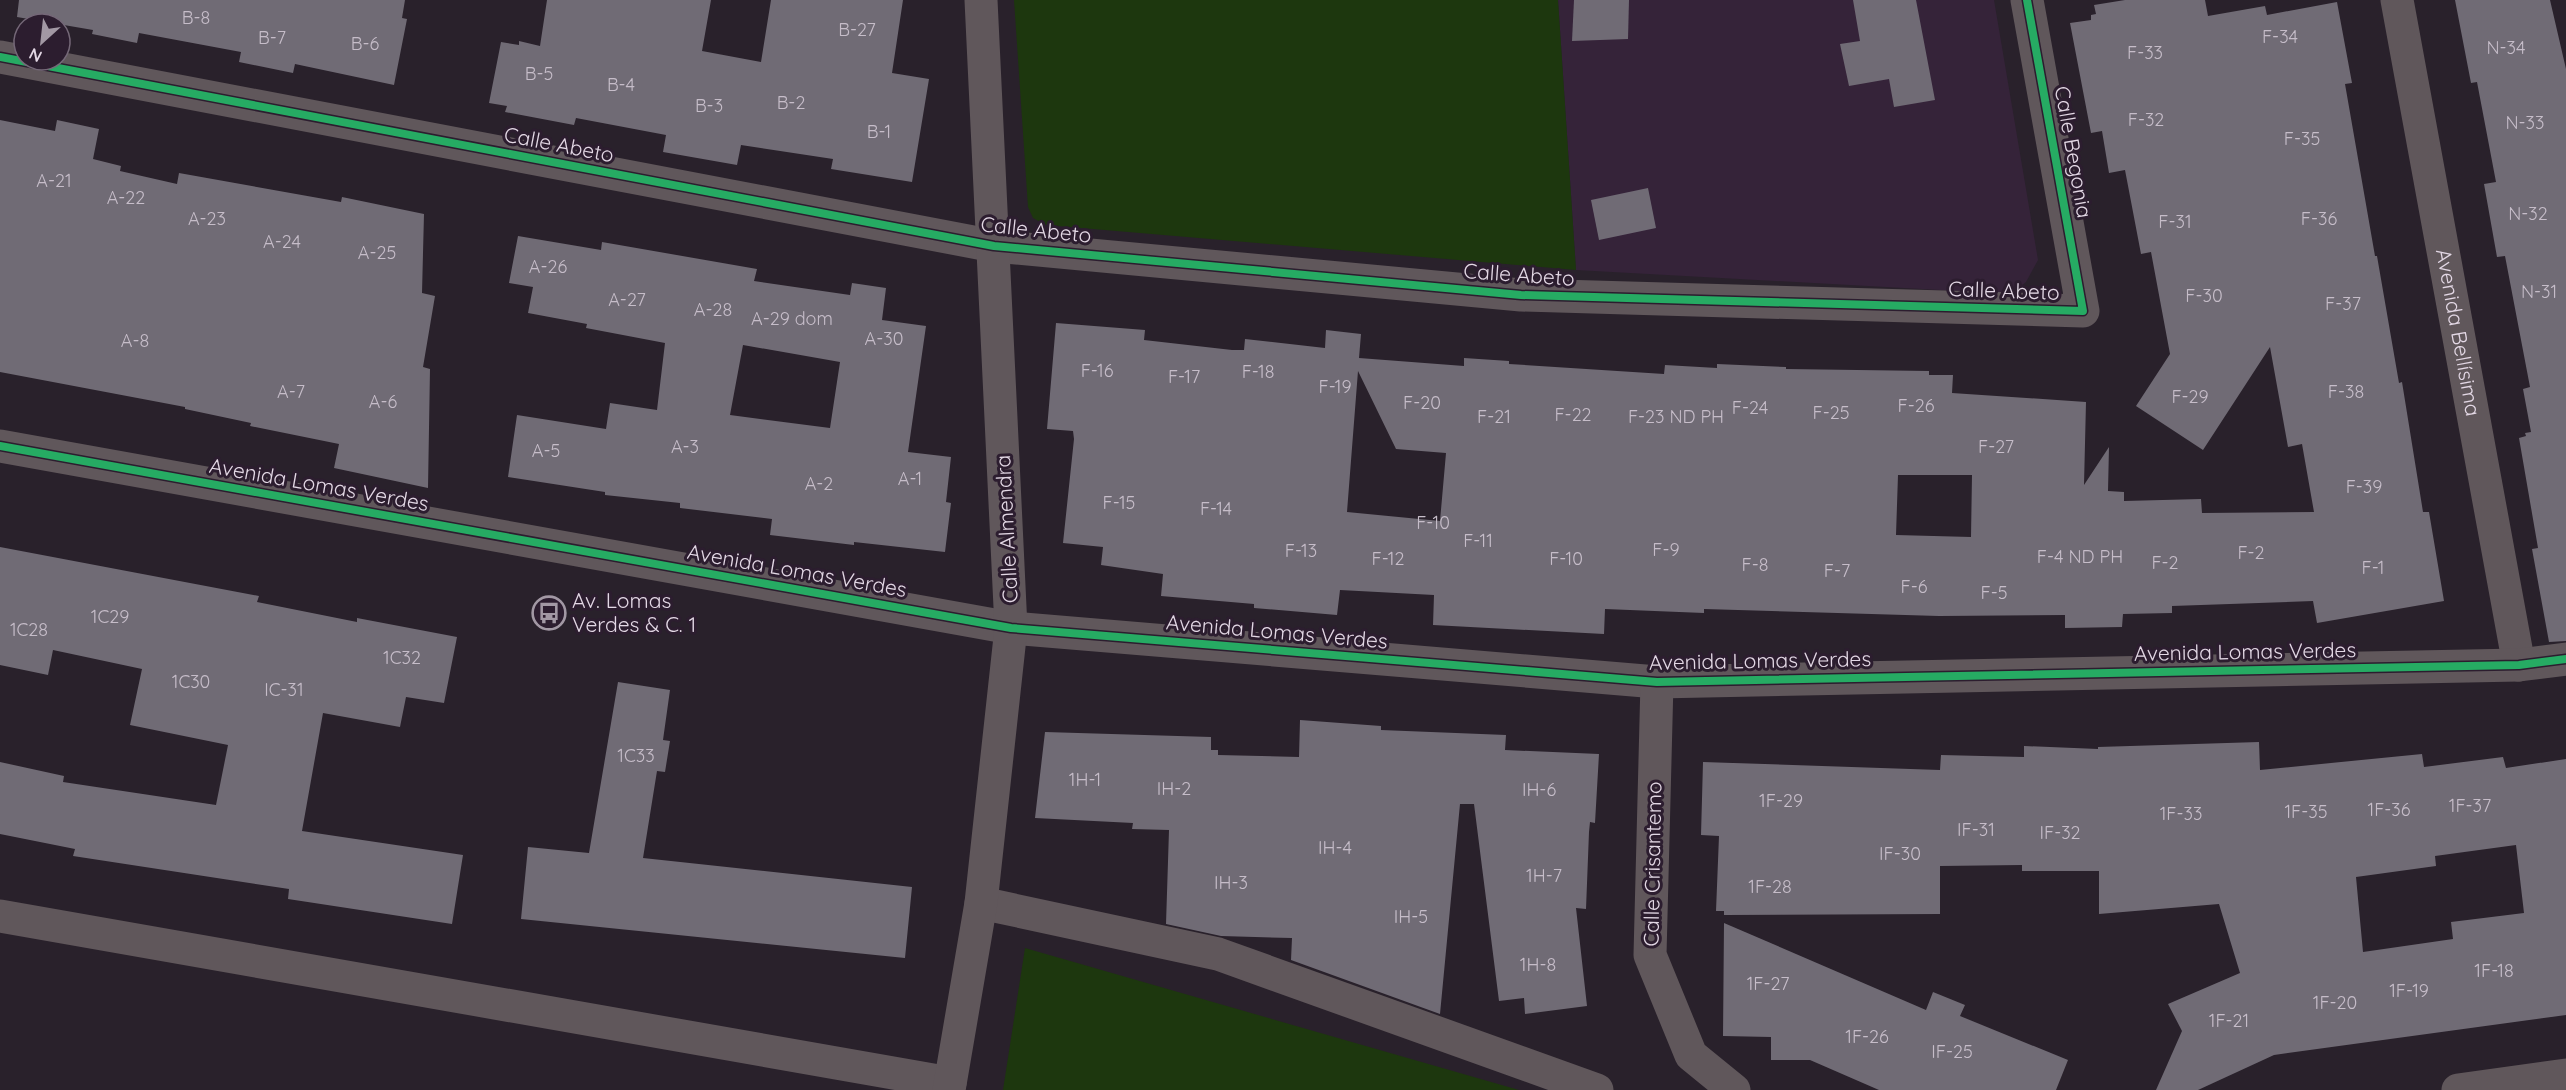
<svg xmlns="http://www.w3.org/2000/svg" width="2566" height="1090" font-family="Quicksand,sans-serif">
<rect width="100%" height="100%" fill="#29212b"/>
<path fill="#352339" d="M 1558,0 L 1994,0 L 2038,260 L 2026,282 L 2012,294 L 1576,270 Z"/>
<g fill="#1d370e">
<path d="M 1014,0 L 1558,0 L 1576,270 L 1046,225 L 1033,218 L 1028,207 Z"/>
<path d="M 1025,948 L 1519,1090 L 1003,1090 Z"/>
</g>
<g fill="#706b75" fill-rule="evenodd">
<path d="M 19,0 L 405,0 L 402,18 L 407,19 L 394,85 L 295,64 L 293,73 L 239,62 L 241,52 L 139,33 L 137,43 L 92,34 L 93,30 L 17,17 Z"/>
<path d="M 547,0 L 711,0 L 702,51 L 761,62 L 771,0 L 903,0 L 892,73 L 929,79 L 912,182 L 831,169 L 833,159 L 741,145 L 737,165 L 663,152 L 666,135 L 576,118 L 574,125 L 505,112 L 507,106 L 489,103 L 501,42 L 519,45 L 519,41 L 540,46 Z"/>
<path d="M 1574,0 L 1629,0 L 1628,39 L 1572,41 Z"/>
<path d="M 1853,0 L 1916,0 L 1935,100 L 1894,107 L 1889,79 L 1849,86 L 1840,44 L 1860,41 Z"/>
<path d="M 2125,0 L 2205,0 L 2208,16 L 2265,6 L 2267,15 L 2337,2 L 2352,83 L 2345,84 L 2375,256 L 2377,256 L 2399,383 L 2402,382 L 2423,512 L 2429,512 L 2444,601 L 2317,623 L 2313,601 L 2172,606 L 2172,613 L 2123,614 L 2122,627 L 2065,628 L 2065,615 L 1939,616 L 1704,609 L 1704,613 L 1605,609 L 1604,634 L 1433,625 L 1434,595 L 1340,590 L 1337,615 L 1254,608 L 1254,604 L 1161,596 L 1163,574 L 1101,565 L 1103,547 L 1063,543 L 1074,439 L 1073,431 L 1047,429 L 1056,323 L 1145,330 L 1144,340 L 1232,350 L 1244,350 L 1245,339 L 1325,348 L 1326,330 L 1361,334 L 1359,358 L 1464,366 L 1464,358 L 1509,361 L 1509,364 L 1664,374 L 1665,365 L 1717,368 L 1717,364 L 1786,367 L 1786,369 L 1929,371 L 1929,375 L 1953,375 L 1952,393 L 2086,402 L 2084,485 L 2109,447 L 2108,491 L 2124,492 L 2124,501 L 2201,499 L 2202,513 L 2314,512 L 2302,444 L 2288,447 L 2270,347 L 2203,450 L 2136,406 L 2170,354 L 2151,252 L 2141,254 L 2125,170 L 2109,173 L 2102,131 L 2091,133 L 2070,23 L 2091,20 L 2091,15 L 2096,14 L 2094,5 ZM 1358,371 L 1396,449 L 1446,453 L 1440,521 L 1347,512 ZM 1898,475 L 1972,475 L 1971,537 L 1896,535 Z"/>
<path d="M 2455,0 L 2550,0 L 2566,69 L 2566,641 L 2549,642 L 2532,549 L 2538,548 L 2519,438 L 2526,436 L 2525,433 L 2531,432 L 2523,389 L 2530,387 L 2505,256 L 2497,257 L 2484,184 L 2496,182 L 2477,82 L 2471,83 Z"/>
<path d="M 0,120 L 55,131 L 57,120 L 99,129 L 93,159 L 121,166 L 120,171 L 177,184 L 179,173 L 341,202 L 342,197 L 424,214 L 422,293 L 435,296 L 423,367 L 430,369 L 428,488 L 334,468 L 339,444 L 250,426 L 251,423 L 185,409 L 185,407 L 0,372 Z"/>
<path d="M 1648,188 L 1656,228 L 1599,240 L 1591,200 Z"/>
<path d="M 518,236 L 601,250 L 602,242 L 757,269 L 754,281 L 850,295 L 852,283 L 886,288 L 882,320 L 926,326 L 908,452 L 951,457 L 946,502 L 951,503 L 945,552 L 854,542 L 854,545 L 770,535 L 772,519 L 680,508 L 680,503 L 605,495 L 605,492 L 508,477 L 517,415 L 606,429 L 610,403 L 657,410 L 665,343 L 586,328 L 587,324 L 528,313 L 533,287 L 509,283 ZM 743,345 L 840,362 L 830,428 L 730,415 Z"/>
<path d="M 0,547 L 259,596 L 257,602 L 357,622 L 357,618 L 457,637 L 444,703 L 406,697 L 400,727 L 323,713 L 302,831 L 463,855 L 452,924 L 288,899 L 289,889 L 73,856 L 75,849 L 0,834 L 0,762 L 64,776 L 63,782 L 216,805 L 228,745 L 130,725 L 142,669 L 53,650 L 48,675 L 0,665 Z"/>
<path d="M 618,682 L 670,690 L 663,740 L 670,741 L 665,772 L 657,771 L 643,858 L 912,887 L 905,958 L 521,919 L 528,847 L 589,853 Z"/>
<path d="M 1300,720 L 1381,726 L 1381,730 L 1506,735 L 1505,750 L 1599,754 L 1595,823 L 1590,822 L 1589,832 L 1586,909 L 1576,908 L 1587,1006 L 1525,1014 L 1524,998 L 1499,1001 L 1474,804 L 1460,804 L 1440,1014 L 1291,960 L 1292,938 L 1221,936 L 1166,924 L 1169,830 L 1132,829 L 1133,823 L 1035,818 L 1045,732 L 1211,737 L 1211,750 L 1218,750 L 1218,755 L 1299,757 Z"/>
<path d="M 2259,742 L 2260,770 L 2422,754 L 2424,767 L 2503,757 L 2506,768 L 2566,759 L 2566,1015 L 2274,1055 L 2198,1090 L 2156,1090 L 2182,1031 L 2168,1004 L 2240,973 L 2219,904 L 2099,914 L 2099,871 L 2022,871 L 2022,865 L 1940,866 L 1940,914 L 1724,915 L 1724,911 L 1716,911 L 1719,836 L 1701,835 L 1703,762 L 1940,770 L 1941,755 L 2024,757 L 2024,746 L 2098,749 L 2098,747 ZM 2516,845 L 2524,913 L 2451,922 L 2453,939 L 2363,952 L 2356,877 L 2436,866 L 2435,856 Z"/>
<path d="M 1724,923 L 1926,1010 L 1933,992 L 1965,1005 L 1960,1016 L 2068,1060 L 2056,1090 L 1879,1090 L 1810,1060 L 1771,1060 L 1771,1037 L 1723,1036 Z"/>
</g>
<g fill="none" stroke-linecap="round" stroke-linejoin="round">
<g stroke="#60575b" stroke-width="33">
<path id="s1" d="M 2397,0 L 2519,665"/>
<path d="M 0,57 L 994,246 L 1521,295 L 2083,311 L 2027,0"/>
<path d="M 0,446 L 1011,628 L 1657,682 L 2519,665 L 2566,659"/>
<path d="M 1657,682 L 1650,955 L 1691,1055 L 1734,1090"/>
<path d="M 981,903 L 1218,954 L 1597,1090"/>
<path d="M 0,916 L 950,1083"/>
<path d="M 949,1090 L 981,903 L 1011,628 L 981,0"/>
<path d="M 2458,1090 L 2566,1075"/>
</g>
<g stroke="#2c1d2f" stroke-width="11">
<g id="cycleway">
<path d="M 0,57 L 994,246 L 1521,295 L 2083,311 L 2027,0"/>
<path d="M 0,446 L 1011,628 L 1657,682 L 2519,665 L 2566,659"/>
</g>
</g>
<use href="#cycleway" stroke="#26ab63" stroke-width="8"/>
</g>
<defs>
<g id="bus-ring" transform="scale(1.725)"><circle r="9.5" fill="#2c1d2f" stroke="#a298a4" stroke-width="1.5"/><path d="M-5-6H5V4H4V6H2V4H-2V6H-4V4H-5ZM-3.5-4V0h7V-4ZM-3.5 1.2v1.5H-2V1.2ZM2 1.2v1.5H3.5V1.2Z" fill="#a298a4"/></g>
</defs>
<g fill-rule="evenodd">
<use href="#bus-ring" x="549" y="613"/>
</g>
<g text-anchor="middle" stroke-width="6" stroke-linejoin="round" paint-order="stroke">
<g font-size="18" fill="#c6bdc9">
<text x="196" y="24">B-8</text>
<text x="857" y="36">B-27</text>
<text x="2280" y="43">F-34</text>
<text x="272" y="44">B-7</text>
<text x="365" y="50">B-6</text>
<text x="2506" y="54">N-34</text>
<text x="2145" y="59">F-33</text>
<text x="539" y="80">B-5</text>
<text x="621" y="91">B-4</text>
<text x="791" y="109">B-2</text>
<text x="709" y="112">B-3</text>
<text x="2146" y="126">F-32</text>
<text x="2525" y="129">N-33</text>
<text x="879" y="138">B-1</text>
<text x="2302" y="145">F-35</text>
<text x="54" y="187">A-21</text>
<text x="126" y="204">A-22</text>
<text x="2528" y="220">N-32</text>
<text x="207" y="225">A-23</text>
<text x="2319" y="225">F-36</text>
<text x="2175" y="228">F-31</text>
<text x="282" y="248">A-24</text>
<text x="377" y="259">A-25</text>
<text x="548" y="273">A-26</text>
<text x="2539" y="298">N-31</text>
<text x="2204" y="302">F-30</text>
<text x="627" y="306">A-27</text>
<text x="2343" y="310">F-37</text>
<text x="713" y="316">A-28</text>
<text x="792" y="325">A-29 dom</text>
<text x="884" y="345">A-30</text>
<text x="135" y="347">A-8</text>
<text x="1097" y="377">F-16</text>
<text x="1258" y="378">F-18</text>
<text x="1184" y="383">F-17</text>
<text x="1335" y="393">F-19</text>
<text x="291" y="398">A-7</text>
<text x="2346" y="398">F-38</text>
<text x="2190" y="403">F-29</text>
<text x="383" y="408">A-6</text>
<text x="1422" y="409">F-20</text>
<text x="1916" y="412">F-26</text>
<text x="1750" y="414">F-24</text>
<text x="1831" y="419">F-25</text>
<text x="1573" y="421">F-22</text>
<text x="1494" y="423">F-21</text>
<text x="1676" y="423">F-23 ND PH</text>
<text x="685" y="453">A-3</text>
<text x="1996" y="453">F-27</text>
<text x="546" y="457">A-5</text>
<text x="910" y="485">A-1</text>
<text x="819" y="490">A-2</text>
<text x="2364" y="493">F-39</text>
<text x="1119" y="509">F-15</text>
<text x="1216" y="515">F-14</text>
<text x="1433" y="529">F-10</text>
<text x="1478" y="547">F-11</text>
<text x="1666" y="556">F-9</text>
<text x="1301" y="557">F-13</text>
<text x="2251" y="559">F-2</text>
<text x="2080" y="563">F-4 ND PH</text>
<text x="1388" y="565">F-12</text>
<text x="1566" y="565">F-10</text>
<text x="2165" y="569">F-2</text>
<text x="1755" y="571">F-8</text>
<text x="2373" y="574">F-1</text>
<text x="1837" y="577">F-7</text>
<text x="1914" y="593">F-6</text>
<text x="1994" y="599">F-5</text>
<text x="110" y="623">1C29</text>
<text x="29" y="636">1C28</text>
<text x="402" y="664">1C32</text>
<text x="191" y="688">1C30</text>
<text x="284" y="696">IC-31</text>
<text x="636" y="762">1C33</text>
<text x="1085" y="786">1H-1</text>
<text x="1174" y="795">IH-2</text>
<text x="1539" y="796">IH-6</text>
<text x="1781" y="807">1F-29</text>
<text x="2470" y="812">1F-37</text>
<text x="2389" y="816">1F-36</text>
<text x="2306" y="818">1F-35</text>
<text x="2181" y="820">1F-33</text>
<text x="1976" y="836">IF-31</text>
<text x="2060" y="839">IF-32</text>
<text x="1335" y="854">IH-4</text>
<text x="1900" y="860">IF-30</text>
<text x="1544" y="882">1H-7</text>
<text x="1231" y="889">IH-3</text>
<text x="1770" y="893">1F-28</text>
<text x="1411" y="923">IH-5</text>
<text x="1538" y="971">1H-8</text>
<text x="2494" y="977">1F-18</text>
<text x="1768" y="990">1F-27</text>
<text x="2409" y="997">1F-19</text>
<text x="2335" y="1009">1F-20</text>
<text x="2229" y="1027">1F-21</text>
<text x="1867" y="1043">1F-26</text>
<text x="1952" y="1058">IF-25</text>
</g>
<g font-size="21" fill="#e3d8e5" stroke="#2c1d2f">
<text transform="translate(559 145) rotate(11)" y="7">Calle Abeto</text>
<text transform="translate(2073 152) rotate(80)" y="7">Calle Begonia</text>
<text transform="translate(1036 230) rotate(6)" y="7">Calle Abeto</text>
<text transform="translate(1519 275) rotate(4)" y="7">Calle Abeto</text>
<text transform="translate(2004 291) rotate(2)" y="7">Calle Abeto</text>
<text dy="7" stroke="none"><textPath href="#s1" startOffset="338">Avenida Bellísima</textPath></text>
<text transform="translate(319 485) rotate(10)" y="7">Avenida Lomas Verdes</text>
<text transform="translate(1007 529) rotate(-93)" y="7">Calle Almendra</text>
<text transform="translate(797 571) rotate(10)" y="7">Avenida Lomas Verdes</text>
<text transform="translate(1277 632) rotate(5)" y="7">Avenida Lomas Verdes</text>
<text transform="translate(2245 652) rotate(-1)" y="7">Avenida Lomas Verdes</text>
<text transform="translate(1760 661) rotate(-1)" y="7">Avenida Lomas Verdes</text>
<text transform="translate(1653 864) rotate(-89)" y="7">Calle Crisantemo</text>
</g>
<g font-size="21" fill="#e3d8e5" stroke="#2c1d2f" text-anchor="start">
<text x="572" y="608">Av. Lomas<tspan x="572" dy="24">Verdes &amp; C. 1</tspan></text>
</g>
</g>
<g transform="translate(42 42) rotate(207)"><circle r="28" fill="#2c1d2f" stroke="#756878" stroke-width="1.5"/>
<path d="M0-4.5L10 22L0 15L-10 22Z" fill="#a298a4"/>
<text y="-9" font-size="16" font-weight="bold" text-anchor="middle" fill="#e3d8e5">N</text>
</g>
</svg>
